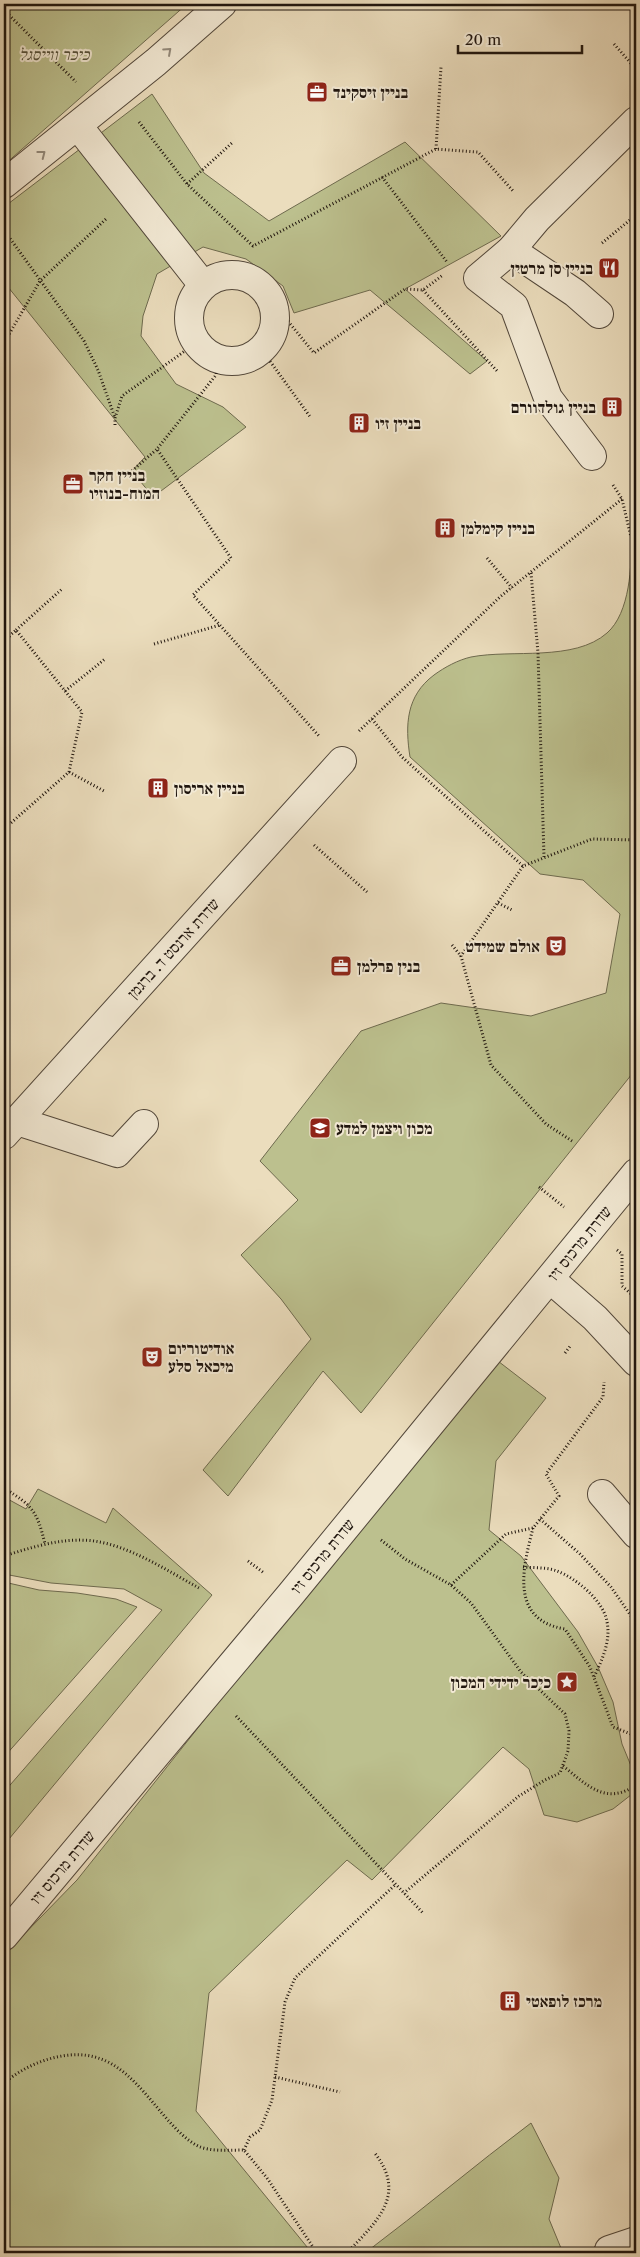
<svg xmlns="http://www.w3.org/2000/svg" width="640" height="2257" font-family="'Libre Caslon Text','Frank Ruhl Libre',serif">
<rect width="100%" height="100%" fill="#ebddbd"/>
<filter id="stains"><feTurbulence type="fractalNoise" baseFrequency=".004" numOctaves="4"/><feColorMatrix values="0 0 0 0 .2 0 0 0 0 .09 0 0 0 0 .02 0 0 0 .5 -.17"/></filter>
<radialGradient id="worn" r=".72"><stop offset=".6" stop-color="#630" stop-opacity="0"/><stop offset="1" stop-color="#630" stop-opacity=".3"/></radialGradient>
<g fill="#bcc08e" stroke="#6e6a4e">
<path d="M 4,4 L 187,4 L 4,165 Z"/>
<path d="M 152,94 L 204,173 L 269,221 L 405,142 L 501,236 L 405,289 L 487,361 L 470,374 L 370,290 L 294,313 L 283,286 L 246,259 L 203,247 L 157,274 L 143,316 L 141,336 L 176,384 L 223,407 L 246,427 L 153,497 L 132,471 L 145,457 L 4,282 L 4,207 Z"/>
<path d="M 631,537 L 636,540 L 636,1069 L 361,1413 L 323,1371 L 228,1496 L 203,1470 L 311,1339 L 281,1299 L 241,1255 L 298,1200 L 260,1161 L 361,1031 L 441,1003 L 531,1016 L 606,993 L 620,914 L 583,880 L 540,874 L 410,757 C 405,725 406,696 434,675 C 445,667 458,660 471,657 C 512,649 574,662 607,633 C 630,613 632,565 631,537 Z"/>
<path d="M 481,1348 L 546,1398 L 496,1461 L 489,1530 L 521,1556 L 578,1632 L 598,1667 L 613,1702 L 622,1744 L 636,1778 L 636,1791 L 613,1809 L 577,1822 L 544,1815 L 529,1769 L 503,1747 L 372,1880 L 347,1860 L 209,1993 L 196,2111 L 312,2253 L 4,2253 L 4,1955 L 77,1880 L 209,1714 Z"/>
<path d="M 38,1489 L 106,1523 L 113,1508 L 212,1595 L 4,1845 L 4,1792 L 162,1610 L 124,1589 L 51,1583 L 4,1574 L 4,1497 L 26,1509 Z"/>
<path d="M 4,1582 L 39,1590 L 77,1593 L 116,1599 L 137,1607 L 4,1757 Z"/>
<path d="M 531,2123 L 559,2178 L 549,2219 L 563,2253 L 365,2253 C 421,2211 475,2165 531,2123 Z"/>
</g>
<g fill="none" stroke-linecap="round" stroke-linejoin="round">
<g stroke="#52473a" stroke-width="30">
<g id="minor">
<path d="M 78,126 L 203,285"/>
<path d="M 4,184 L 156,62 L 222,4"/>
<path d="M 511,250 L 575,293 L 599,314"/>
<circle cx="232" cy="318" r="43"/>
<path d="M 592,456 L 548,398 L 514,306 L 478,278 L 511,250 L 537,219 L 636,121"/>
<path d="M 17,1121 L 117,1153 L 144,1124"/>
<path d="M 4,1135 L 342,761"/>
<path d="M 550,1279 L 595,1318 L 636,1362"/>
<path d="M 602,1494 L 636,1534"/>
<path d="M 4,1936 L 291,1594 L 636,1173"/>
<path d="M 609,2250 L 636,2241"/>
</g>
</g>
<g stroke="#1f150e" stroke-width="3" stroke-dasharray="1 2.5" stroke-linecap="butt">
<path d="M 4,10 L 76,82"/>
<path d="M 614,44 L 636,69"/>
<path d="M 139,122 L 187,184 L 253,246 L 436,149 L 478,152 L 514,192"/>
<path d="M 436,149 L 441,67"/>
<path d="M 382,177 L 447,262"/>
<path d="M 187,184 L 233,142"/>
<path d="M 4,230 L 84,341 L 98,370 L 115,418"/>
<path d="M 602,243 L 636,215"/>
<path d="M 423,290 L 498,372"/>
<path d="M 275,323 L 287,320 L 314,353 L 405,289 L 423,290 L 443,275"/>
<path d="M 4,343 L 40,281 L 106,219"/>
<path d="M 262,350 L 311,418"/>
<path d="M 218,359 L 216,375 L 157,449 L 231,558 L 193,595 L 319,736"/>
<path d="M 115,425 L 115,418 L 122,396 L 196,343"/>
<path d="M 132,471 L 157,449"/>
<path d="M 613,485 L 622,499 L 631,537 L 636,541"/>
<path d="M 487,558 L 512,588"/>
<path d="M 531,573 L 538,653 L 544,857"/>
<path d="M 16,630 L 62,589"/>
<path d="M 4,641 L 16,630 L 82,712 L 69,772 L 4,829"/>
<path d="M 154,644 L 220,625"/>
<path d="M 65,691 L 105,659"/>
<path d="M 372,719 L 402,757 L 523,866"/>
<path d="M 359,731 L 501,596 L 622,499"/>
<path d="M 69,772 L 104,791"/>
<path d="M 314,845 L 367,892"/>
<path d="M 498,903 L 512,910"/>
<path d="M 452,945 L 461,956"/>
<path d="M 572,1141 L 546,1124 L 491,1065 L 461,956 L 523,866 L 592,839 L 636,840"/>
<path d="M 539,1187 L 564,1207"/>
<path d="M 617,1250 L 622,1254 L 622,1286 L 636,1298"/>
<path d="M 565,1353 L 571,1345"/>
<path d="M 4,1488 C 33,1506 37,1511 45,1544"/>
<path d="M 540,1519 L 580,1554 L 611,1587 L 636,1623"/>
<path d="M 533,1528 C 523,1567 509,1620 565,1629 L 590,1667 L 613,1727 L 636,1736"/>
<path d="M 381,1540 L 405,1559 L 451,1585 L 471,1603 L 521,1672 L 565,1714 L 569,1731 L 568,1751 L 560,1773 L 545,1780 L 519,1796 L 404,1893"/>
<path d="M 4,1556 C 33,1547 63,1537 94,1541 C 130,1546 168,1571 199,1588"/>
<path d="M 248,1561 L 264,1573"/>
<path d="M 523,1567 C 534,1568 547,1567 557,1571 C 576,1578 604,1601 607,1622 C 611,1641 602,1660 594,1677"/>
<path d="M 451,1585 L 506,1534 L 533,1528 L 559,1496 L 546,1474 L 603,1397 L 604,1382"/>
<path d="M 236,1716 L 423,1913"/>
<path d="M 563,1766 C 587,1785 606,1806 636,1785"/>
<path d="M 275,2077 L 340,2092"/>
<path d="M 4,2083 C 22,2068 46,2057 70,2055 C 116,2051 139,2087 167,2119 C 176,2129 186,2140 198,2146 C 211,2152 230,2150 244,2150 L 267,2178 L 317,2253"/>
<path d="M 244,2150 L 250,2137 L 260,2130 L 272,2100 L 285,2002 L 295,1978 L 396,1884"/>
<path d="M 347,2253 C 377,2221 408,2195 374,2152"/>
</g>
<use href="#minor" stroke="#f2e9d4" stroke-width="28"/>
</g>
<defs><path id="oneway-chevron" d="M-2-3.5L2.5 0L-2 3.5" fill="none" stroke-width="1.6" stroke-linecap="round" stroke-linejoin="round" transform="scale(1.25)"/></defs>
<g stroke="#938a7b">
<use href="#oneway-chevron" transform="translate(168 51) rotate(-42)"/>
<use href="#oneway-chevron" transform="translate(42 154) rotate(-38)"/>
</g>
<defs>
<g id="office-square" transform="scale(1.125)"><rect x="-9" y="-9" width="18" height="18" rx="4" fill="#8f2418" stroke="#f2e9d4"/><path d="M-6-3h4V-5.5h4V-3h4V5H-6ZM-1-4.5V-3h2v-1.5ZM-6 0V1H6V0Z" fill="#fff"/></g>
<g id="restaurant-square" transform="scale(1.125)"><rect x="-9" y="-9" width="18" height="18" rx="4" fill="#8f2418" stroke="#f2e9d4"/><path d="M-5-6h1v4h1v-4h1v4h1v-4h1v5L-1.5 .5V6h-2V.5L-5-1ZM5-6V6H3V1.5H1.5Q1.5-4 5-6Z" fill="#fff"/></g>
<g id="building-square" transform="scale(1.125)"><rect x="-9" y="-9" width="18" height="18" rx="4" fill="#8f2418" stroke="#f2e9d4"/><path d="M-4-6H4V6H1V3H-1V6H-4ZM-2.5-4.3h1.7v1.8h-1.7ZM.8-4.3h1.7v1.8H.8ZM-2.5-1h1.7V.8h-1.7ZM.8-1h1.7V.8H.8Z" fill="#fff"/></g>
<g id="theatre-square" transform="scale(1.125)"><rect x="-9" y="-9" width="18" height="18" rx="4" fill="#8f2418" stroke="#f2e9d4"/><path d="M-5-5.5Q0-4 5-5.5V0Q5 5 0 6Q-5 5-5 0ZM-3.3-2.5H-1v1.5H-3.3ZM1-2.5H3.3v1.5H1ZM-2.8 1Q0 5.5 2.8 1Z" fill="#fff"/></g>
<g id="university-square" transform="scale(1.125)"><rect x="-9" y="-9" width="18" height="18" rx="4" fill="#8f2418" stroke="#f2e9d4"/><path d="M0-5L7-2L0 1L-7-2ZM-4 1L0 2.5L4 1V4Q0 6-4 4Z" fill="#fff"/></g>
<g id="sight-square" transform="scale(1.125)"><rect x="-9" y="-9" width="18" height="18" rx="4" fill="#8f2418" stroke="#f2e9d4"/><path d="M0-6L1.8-2.2L6-1.7L2.9 1.2L3.7 5.4L0 3.3L-3.7 5.4L-2.9 1.2L-6-1.7L-1.8-2.2Z" fill="#fff"/></g>
</defs>
<g fill-rule="evenodd">
<use href="#office-square" x="317" y="92"/>
<use href="#restaurant-square" x="609" y="268"/>
<use href="#building-square" x="612" y="407"/>
<use href="#building-square" x="359" y="423"/>
<use href="#office-square" x="73" y="484"/>
<use href="#building-square" x="445" y="528"/>
<use href="#building-square" x="158" y="788"/>
<use href="#theatre-square" x="556" y="946"/>
<use href="#office-square" x="341" y="966"/>
<use href="#university-square" x="320" y="1128"/>
<use href="#theatre-square" x="152" y="1357"/>
<use href="#sight-square" x="567" y="1682"/>
<use href="#building-square" x="510" y="2001"/>
</g>
<g text-anchor="middle" stroke-width="4" stroke-linejoin="round" paint-order="stroke">
<g font-size="16" font-style="italic" fill="#56513b" stroke="#f2e9d4">
<text x="54" y="60">כיכר ווייסגל</text>
</g>
<g font-size="16" font-weight="bold" fill="#1f150e" stroke="#f2e9d4" text-anchor="start">
<text x="333" y="98">בניין זיסקינד</text>
<text x="593" y="274" text-anchor="end">בניין סן מרטין</text>
<text x="596" y="413" text-anchor="end">בניין גולדוורם</text>
<text x="375" y="429">בניין זיו</text>
<text x="89" y="481">בניין חקר<tspan x="89" dy="18">המוח-בנוזיו</tspan></text>
<text x="461" y="534">בניין קימלמן</text>
<text x="174" y="794">בניין אריסון</text>
<text x="540" y="952" text-anchor="end">אולם שמידט</text>
<text x="357" y="972">בנין פרלמן</text>
<text x="336" y="1134">מכון ויצמן למדע</text>
<text x="168" y="1354">אודיטוריום<tspan x="168" dy="18">מיכאל סלע</tspan></text>
<text x="551" y="1688" text-anchor="end">כיכר ידידי המכון</text>
<text x="526" y="2007">מרכז לופאטי</text>
</g>
<g font-size="16" fill="#1f150e" stroke="#f2e9d4">
<text transform="translate(173 948) rotate(-48)" y="6">שדרת ארנסט ד. ברגמן</text>
<text transform="translate(579 1243) rotate(-51)" y="6">שדרת מרכוס זיו</text>
<text transform="translate(322 1556) rotate(-51)" y="6">שדרת מרכוס זיו</text>
<text transform="translate(62 1867) rotate(-50)" y="6">שדרת מרכוס זיו</text>
</g>
</g>
<rect width="640" height="2257" fill="none" stroke="#ebddbd" stroke-width="20"/>
<rect x="5" y="5" width="630" height="2247" fill="none" stroke="#1f150e" stroke-width="2.5"/>
<rect x="10" y="10" width="620" height="2237" fill="none" stroke="#1f150e"/>
<path d="M458 45v8h124v-8" fill="none" stroke="#1f150e" stroke-width="2.5"/>
<text x="465" y="45" font-size="15" fill="#1f150e" stroke="#f2e9d4" stroke-width="4" paint-order="stroke">20 m</text>
<rect width="100%" height="100%" filter="url(#stains)"/>
<rect width="100%" height="100%" fill="url(#worn)"/>
</svg>
